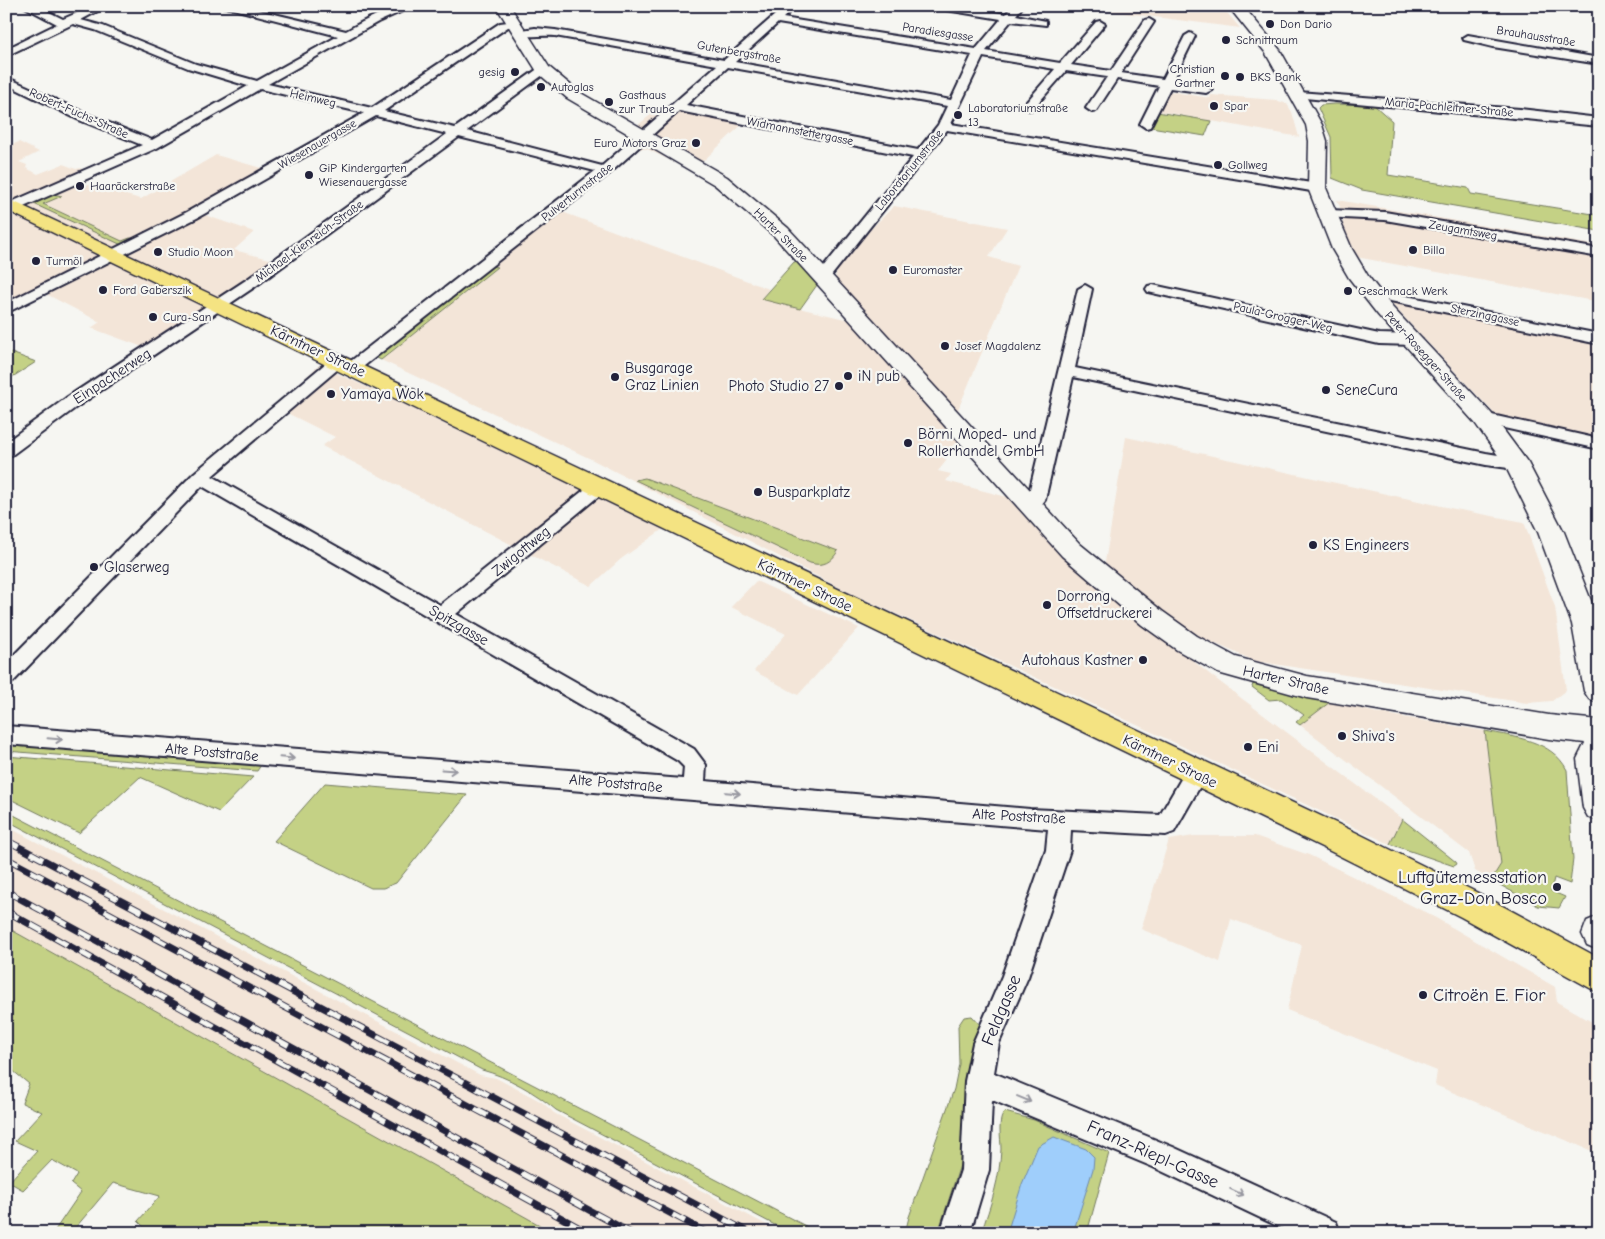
<svg xmlns="http://www.w3.org/2000/svg" width="1605" height="1239" font-family="'Comic Neue',sans-serif">
<rect width="100%" height="100%" fill="#f6f6f2"/>
<filter id="ink" filterUnits="userSpaceOnUse"><feTurbulence type="fractalNoise" baseFrequency=".02" numOctaves="2"/><feDisplacementMap in="SourceGraphic" scale="10" xChannelSelector="R" yChannelSelector="G"/><feConvolveMatrix kernelMatrix="1 2 1 2 8 2 1 2 1" color-interpolation-filters="sRGB"/></filter>
<g filter="url(#ink)">
<g fill="#f3e5d8">
<path d="M 1112,6 L 1218,6 L 1223,8 L 1240,28 L 1108,11 Z"/>
<path d="M 1168,91 L 1210,98 L 1211,95 L 1276,100 L 1287,104 L 1292,112 L 1299,137 L 1158,111 Z"/>
<path d="M 676,103 L 749,118 L 702,162 L 694,172 L 647,149 L 639,149 L 635,152 L 624,147 L 631,136 L 628,133 L 658,109 Z"/>
<path d="M 19,142 L 39,152 L 19,162 L 27,165 L 26,168 L 38,174 L 63,164 L 76,169 L 80,168 L 85,171 L 77,182 L 141,199 L 216,155 L 265,169 L 193,211 L 254,232 L 234,250 L 281,262 L 148,349 L 91,328 L 100,322 L 46,294 L 18,307 L 6,299 L 6,246 L 12,243 L 6,240 L 6,147 Z"/>
<path d="M 1337,200 L 1599,246 L 1599,302 L 1356,257 L 1342,223 L 1345,219 Z"/>
<path d="M 894,206 L 1007,228 L 989,257 L 1018,266 L 957,412 L 835,279 L 837,271 L 870,230 Z"/>
<path d="M 565,213 L 769,289 L 761,299 L 849,320 L 962,446 L 954,444 L 944,458 L 947,460 L 938,471 L 951,474 L 946,481 L 1007,497 L 1045,539 L 1114,598 L 1212,676 L 1402,819 L 1390,844 L 1054,686 L 848,592 L 593,460 L 381,360 L 496,268 L 490,266 L 556,215 Z"/>
<path d="M 1387,299 L 1599,337 L 1599,450 L 1504,428 L 1491,410 Z"/>
<path d="M 319,365 L 412,408 L 663,529 L 621,559 L 591,586 L 322,446 L 335,437 L 291,415 L 277,404 Z"/>
<path d="M 1126,437 L 1455,509 L 1524,522 L 1555,607 L 1566,690 L 1552,701 L 1527,703 L 1255,661 L 1193,634 L 1104,568 Z"/>
<path d="M 756,581 L 859,628 L 798,695 L 754,671 L 786,634 L 731,607 Z"/>
<path d="M 1331,701 L 1373,712 L 1485,731 L 1501,864 L 1491,880 L 1475,871 L 1469,853 L 1300,725 Z"/>
<path d="M 6,826 L 480,1075 L 496,1078 L 542,1102 L 554,1113 L 782,1233 L 554,1233 L 6,927 Z"/>
<path d="M 1194,836 L 1255,836 L 1309,855 L 1429,914 L 1555,987 L 1557,1002 L 1599,1026 L 1599,1154 L 1435,1085 L 1437,1071 L 1287,1010 L 1302,945 L 1231,919 L 1220,962 L 1141,929 L 1169,840 Z"/>
</g>
<g fill="#c4d185" stroke="#737a60">
<path d="M 1335,104 L 1374,105 L 1392,121 L 1388,175 L 1468,188 L 1471,194 L 1599,215 L 1599,231 L 1362,190 L 1332,178 L 1331,137 L 1318,108 L 1321,105 Z"/>
<path d="M 1157,112 L 1211,121 L 1205,136 L 1151,127 Z"/>
<path d="M 53,194 L 62,196 L 43,204 L 122,241 L 130,238 L 138,239 L 124,246 L 34,204 Z"/>
<path d="M 794,262 L 798,262 L 815,280 L 817,285 L 800,309 L 761,299 Z"/>
<path d="M 490,266 L 497,267 L 381,360 L 377,358 L 377,355 Z"/>
<path d="M 6,351 L 36,362 L 6,381 Z"/>
<path d="M 645,478 L 838,551 C 831,562 824,567 810,563 L 635,480 Z"/>
<path d="M 1253,684 L 1258,684 L 1330,702 L 1300,725 L 1296,722 L 1304,715 L 1281,699 L 1269,700 L 1252,687 Z"/>
<path d="M 1485,731 C 1514,737 1552,740 1567,770 L 1573,859 L 1570,884 L 1554,878 L 1551,891 L 1565,897 L 1559,908 L 1538,906 L 1491,880 L 1501,864 Z"/>
<path d="M 6,743 L 261,765 L 257,771 L 6,751 Z"/>
<path d="M 6,756 L 253,777 L 219,812 L 140,777 L 79,833 L 6,797 Z"/>
<path d="M 325,783 L 467,795 L 396,883 L 383,888 L 371,888 L 274,841 Z"/>
<path d="M 6,811 L 819,1233 L 790,1233 L 556,1110 C 535,1092 508,1077 482,1070 L 6,820 Z"/>
<path d="M 1402,819 L 1456,862 L 1457,864 L 1454,866 L 1390,844 Z"/>
<path d="M 6,927 L 554,1233 L 150,1233 L 138,1221 L 160,1196 L 113,1183 L 71,1233 L 53,1233 L 81,1192 L 71,1184 L 77,1174 L 52,1160 L 23,1190 L 9,1182 L 37,1151 L 15,1141 L 42,1112 L 22,1103 L 29,1084 L 6,1065 Z"/>
<path d="M 972,1016 L 981,1026 L 965,1138 L 962,1139 L 961,1162 L 938,1233 L 905,1233 L 909,1217 L 954,1089 L 959,1064 L 958,1026 L 964,1017 Z"/>
<path d="M 1005,1112 L 1034,1120 L 1109,1153 L 1087,1233 L 981,1233 C 991,1205 1000,1178 1001,1149 C 1001,1138 997,1119 1005,1112 Z"/>
</g>
<path fill="#9fcefb" stroke="#6d89ae" d="M 1054,1137 L 1086,1149 L 1094,1157 L 1093,1169 L 1073,1233 L 1007,1233 L 1022,1184 L 1038,1146 Z"/>
<g fill="none" stroke-linecap="round" stroke-linejoin="round">
<g stroke="#22223b" stroke-width="4">
<g id="street">
<path d="M 23,6 L 37,6 L 63,19 L 93,6 L 107,6 L 81,20 L 103,26 L 196,64 L 257,81 L 338,36 L 222,6 L 241,6 L 346,31 C 368,19 389,6 414,6 L 378,22 L 268,84 L 372,108 L 500,23 L 517,21 L 517,25 L 508,27 L 384,111 L 455,128 L 539,68 L 547,68 L 547,72 L 467,131 L 602,166 L 717,65 L 555,36 C 542,35 527,38 515,35 L 515,31 L 535,28 L 555,30 L 724,60 L 785,6 L 796,6 L 783,18 L 976,49 L 1001,19 L 940,9 L 935,6 L 960,6 L 1006,14 L 1012,6 L 1023,6 L 1016,15 L 1046,21 L 1046,25 L 1011,21 L 986,51 L 1060,63 L 1096,22 L 1100,21 L 1105,24 L 1071,65 L 1111,71 L 1145,20 L 1149,19 L 1154,22 L 1121,73 L 1163,79 L 1185,36 L 1190,33 L 1195,36 L 1173,81 L 1206,87 L 1212,90 L 1206,93 L 1170,88 L 1150,127 L 1146,128 L 1140,124 L 1159,86 L 1117,79 L 1096,111 L 1092,112 L 1086,108 L 1107,77 L 1066,71 L 1033,109 L 1029,110 L 1023,106 L 1055,69 L 983,57 L 951,124 L 1317,184 L 1324,188 L 1317,192 L 947,130 L 828,280 L 823,281 L 816,277 L 818,274 L 913,157 L 679,111 L 610,173 L 359,370 L 347,370 L 345,367 L 347,364 L 595,171 L 459,137 L 256,286 L 78,406 L 12,455 L 6,456 L 6,442 L 66,398 L 246,280 L 447,134 L 376,116 L 197,218 L 6,313 L 6,303 L 187,212 L 364,113 L 260,89 L 157,148 L 19,209 L 9,209 L 7,206 L 9,203 L 142,145 L 79,120 L 6,84 L 6,77 L 87,114 L 152,140 L 248,86 L 188,68 L 95,30 L 73,24 L 6,56 L 6,49 L 57,24 ZM 778,23 L 972,55 L 951,100 L 735,62 ZM 728,67 L 947,106 L 938,125 L 918,150 L 686,105 Z"/>
<path d="M 1468,35 L 1599,58 L 1599,64 L 1493,47 L 1464,40 L 1463,38 Z"/>
<path d="M 1298,92 L 1520,109 L 1599,118 L 1599,126 L 1294,97 L 1294,93 Z"/>
<path d="M 1327,210 L 1385,212 L 1599,249 L 1599,257 L 1385,220 L 1322,217 L 1320,214 L 1322,211 Z"/>
<path d="M 1085,285 L 1092,289 L 1075,368 L 1486,453 L 1522,459 L 1525,463 L 1522,467 L 1516,469 L 1486,465 L 1073,377 L 1045,500 C 1040,508 1030,511 1022,508 L 1019,504 L 1028,497 L 1078,289 Z"/>
<path d="M 1153,285 L 1379,334 L 1414,335 L 1422,340 L 1414,345 L 1379,344 L 1148,292 L 1146,289 L 1148,286 Z"/>
<path d="M 1371,289 L 1599,334 L 1599,344 L 1366,296 L 1364,293 L 1366,290 Z"/>
<path d="M 338,356 L 346,361 L 344,364 L 212,476 L 440,605 L 594,482 L 606,482 L 609,486 L 606,490 L 456,614 L 694,749 L 706,765 L 705,781 L 1030,809 L 1160,815 L 1188,767 L 1196,765 L 1204,767 L 1207,774 L 1174,832 L 1166,835 L 1071,830 L 1070,850 L 1028,977 L 999,1043 L 994,1073 L 1173,1147 L 1336,1222 L 1340,1233 L 1292,1233 L 1153,1167 L 992,1100 L 989,1170 L 970,1233 L 940,1233 L 961,1170 L 965,1081 L 973,1043 L 1002,976 L 1046,850 L 1048,829 L 6,744 L 6,726 L 683,779 L 684,767 L 678,761 L 202,486 L 13,682 L 6,684 L 6,663 L 194,473 L 332,358 Z"/>
<path d="M 1483,413 L 1599,439 L 1599,449 L 1477,422 L 1475,418 L 1477,414 Z"/>
</g>
</g>
<g stroke="#22223b" stroke-width="3">
<g id="secondary">
<path d="M 496,6 L 510,6 L 549,67 L 579,92 L 727,177 L 788,228 L 1080,544 L 1162,611 L 1197,636 L 1236,657 L 1307,676 L 1549,715 L 1599,720 L 1599,821 L 1588,817 L 1583,808 L 1577,759 L 1585,743 L 1549,739 L 1307,698 L 1218,673 L 1177,650 L 1142,625 L 1062,556 L 774,236 L 715,185 L 567,98 L 538,73 Z"/>
<path d="M 1228,6 L 1243,6 L 1280,50 L 1322,125 L 1327,141 L 1326,188 L 1352,249 L 1368,276 L 1392,307 L 1491,413 L 1528,463 L 1564,532 L 1599,621 L 1599,702 L 1589,699 L 1584,691 L 1572,624 L 1538,532 L 1505,465 L 1475,423 L 1378,315 L 1349,278 L 1332,249 L 1308,188 L 1309,141 L 1306,125 L 1265,52 Z"/>
<path d="M 1599,916 L 1599,950 L 1587,945 L 1582,934 L 1587,921 Z"/>
</g>
</g>
<g stroke="#22223b" stroke-width="3">
<path id="primary" d="M 6,198 L 1355,832 L 1484,896 L 1599,958 L 1599,993 L 1461,917 L 1332,852 L 6,210 Z"/>
</g>
<use href="#street" fill="#f6f6f2" fill-rule="evenodd"/>
<use href="#secondary" fill="#f6f6f2" fill-rule="evenodd"/>
<use href="#primary" fill="#f4e382" fill-rule="evenodd"/>
<g stroke="#22223b" stroke-width="7">
<g id="rail">
<path d="M 6,840 L 750,1233"/>
<path d="M 6,858 L 707,1233"/>
<path d="M 6,891 L 631,1233"/>
<path d="M 6,911 L 589,1233"/>
</g>
</g>
<use href="#rail" stroke="#f6f6f2" stroke-width="5" stroke-dasharray="14" stroke-linecap="butt"/>
</g>
<defs><path id="oneway-shaft" d="M-6 0H5M1.5-3L5.5 0L1.5 3" fill="none" stroke-width="1.6" stroke-linecap="round" stroke-linejoin="round" transform="scale(1.25)"/></defs>
<g stroke="#9797a0">
<use href="#oneway-shaft" transform="translate(55 739) rotate(5)"/>
<use href="#oneway-shaft" transform="translate(287 758) rotate(5)"/>
<use href="#oneway-shaft" transform="translate(449 770) rotate(4)"/>
<use href="#oneway-shaft" transform="translate(733 793) rotate(5)"/>
<use href="#oneway-shaft" transform="translate(1024 1099) rotate(23)"/>
<use href="#oneway-shaft" transform="translate(1237 1192) rotate(25)"/>
</g>
</g>
<g fill="#22223b" stroke="#f6f6f2" stroke-width="2">
<circle cx="1270" cy="24" r="5"/>
<circle cx="1226" cy="40" r="5"/>
<circle cx="515" cy="72" r="5"/>
<circle cx="1225" cy="76" r="5"/>
<circle cx="1240" cy="77" r="5"/>
<circle cx="541" cy="87" r="5"/>
<circle cx="609" cy="102" r="5"/>
<circle cx="1214" cy="106" r="5"/>
<circle cx="958" cy="115" r="5"/>
<circle cx="696" cy="143" r="5"/>
<circle cx="1218" cy="165" r="5"/>
<circle cx="309" cy="175" r="5"/>
<circle cx="80" cy="186" r="5"/>
<circle cx="1413" cy="250" r="5"/>
<circle cx="158" cy="252" r="5"/>
<circle cx="36" cy="261" r="5"/>
<circle cx="893" cy="270" r="5"/>
<circle cx="103" cy="290" r="5"/>
<circle cx="1348" cy="291" r="5"/>
<circle cx="153" cy="317" r="5"/>
<circle cx="945" cy="346" r="5"/>
<circle cx="848" cy="376" r="5"/>
<circle cx="615" cy="377" r="5"/>
<circle cx="839" cy="386" r="5"/>
<circle cx="1326" cy="390" r="5"/>
<circle cx="331" cy="394" r="5"/>
<circle cx="908" cy="443" r="5"/>
<circle cx="758" cy="492" r="5"/>
<circle cx="1313" cy="545" r="5"/>
<circle cx="94" cy="567" r="5"/>
<circle cx="1047" cy="605" r="5"/>
<circle cx="1143" cy="660" r="5"/>
<circle cx="1342" cy="736" r="5"/>
<circle cx="1248" cy="747" r="5"/>
<circle cx="1557" cy="887" r="5"/>
<circle cx="1423" cy="995" r="5"/>
</g>
<g text-anchor="middle" stroke-width="4.5" stroke-linejoin="round" paint-order="stroke">
<g font-size="12" fill="#22223b" stroke="#f6f6f2" text-anchor="start">
<text x="1280" y="28">Don Dario</text>
<text x="1236" y="44">Schnittraum</text>
<text x="1215" y="73" text-anchor="end">Christian<tspan x="1215" dy="14">Gartner</tspan></text>
<text x="505" y="76" text-anchor="end">gesig</text>
<text x="1250" y="81">BKS Bank</text>
<text x="551" y="91">Autoglas</text>
<text x="619" y="99">Gasthaus<tspan x="619" dy="14">zur Traube</tspan></text>
<text x="1224" y="110">Spar</text>
<text x="968" y="112">Laboratoriumstraße<tspan x="968" dy="14">13</tspan></text>
<text x="686" y="147" text-anchor="end">Euro Motors Graz</text>
<text x="1228" y="169">Gollweg</text>
<text x="319" y="172">GiP Kindergarten<tspan x="319" dy="14">Wiesenauergasse</tspan></text>
<text x="90" y="190">Haaräckerstraße</text>
<text x="1423" y="254">Billa</text>
<text x="168" y="256">Studio Moon</text>
<text x="46" y="265">Turmöl</text>
<text x="903" y="274">Euromaster</text>
<text x="113" y="294">Ford Gaberszik</text>
<text x="1358" y="295">Geschmack Werk</text>
<text x="163" y="321">Cura-San</text>
<text x="955" y="350">Josef Magdalenz</text>
</g>
<g font-size="12" fill="#22223b" stroke="#f6f6f2">
<text transform="translate(938 32) rotate(9)" y="4">Paradiesgasse</text>
<text transform="translate(1536 36) rotate(9)" y="4">Brauhausstraße</text>
<text transform="translate(739 52) rotate(10)" y="4">Gutenbergstraße</text>
<text transform="translate(313 98) rotate(13)" y="4">Heimweg</text>
<text transform="translate(1449 107) rotate(5)" y="4">Maria-Pachleitner-Straße</text>
<text transform="translate(79 113) rotate(24)" y="4">Robert-Fuchs-Straße</text>
<text transform="translate(800 131) rotate(11)" y="4">Widmannstettergasse</text>
<text transform="translate(317 144) rotate(-30)" y="4">Wiesenauergasse</text>
<text transform="translate(909 170) rotate(-51)" y="4">Laboratoriumstraße</text>
<text transform="translate(577 192) rotate(-38)" y="4">Pulverturmstraße</text>
<text transform="translate(1463 230) rotate(10)" y="4">Zeugamtsweg</text>
<text transform="translate(781 235) rotate(45)" y="4">Harter Straße</text>
<text transform="translate(309 241) rotate(-36)" y="4">Michael-Kienreich-Straße</text>
<text transform="translate(1485 315) rotate(12)" y="4">Sterzinggasse</text>
<text transform="translate(1283 317) rotate(13)" y="4">Paula-Grogger-Weg</text>
<text transform="translate(1426 356) rotate(48)" y="4">Peter-Rosegger-Straße</text>
</g>
<g font-size="15" fill="#22223b" stroke="#f6f6f2">
<text transform="translate(318 351) rotate(25)" y="5">Kärntner Straße</text>
<text transform="translate(112 376) rotate(-33)" y="5">Einpacherweg</text>
<text transform="translate(521 551) rotate(-39)" y="5">Zwigottweg</text>
<text transform="translate(805 585) rotate(26)" y="5">Kärntner Straße</text>
<text transform="translate(459 625) rotate(30)" y="5">Spitzgasse</text>
<text transform="translate(1286 680) rotate(13)" y="5">Harter Straße</text>
<text transform="translate(212 752) rotate(5)" y="5">Alte Poststraße</text>
<text transform="translate(1170 761) rotate(26)" y="5">Kärntner Straße</text>
<text transform="translate(616 783) rotate(5)" y="5">Alte Poststraße</text>
<text transform="translate(1019 816) rotate(3)" y="5">Alte Poststraße</text>
</g>
<g font-size="15" fill="#22223b" stroke="#f6f6f2" text-anchor="start">
<text x="625" y="373">Busgarage<tspan x="625" dy="17">Graz Linien</tspan></text>
<text x="858" y="381">iN pub</text>
<text x="829" y="391" text-anchor="end">Photo Studio 27</text>
<text x="1336" y="395">SeneCura</text>
<text x="341" y="399">Yamaya Wok</text>
<text x="918" y="439">Börni Moped- und<tspan x="918" dy="17">Rollerhandel GmbH</tspan></text>
<text x="768" y="497">Busparkplatz</text>
<text x="1323" y="550">KS Engineers</text>
<text x="104" y="572">Glaserweg</text>
<text x="1057" y="601">Dorrong<tspan x="1057" dy="17">Offsetdruckerei</tspan></text>
<text x="1133" y="665" text-anchor="end">Autohaus Kastner</text>
<text x="1352" y="741">Shiva's</text>
<text x="1258" y="752">Eni</text>
</g>
<g font-size="18" fill="#22223b" stroke="#f6f6f2" text-anchor="end">
<text x="1547" y="883">Luftgütemessstation<tspan x="1547" dy="21">Graz-Don Bosco</tspan></text>
<text x="1433" y="1001" text-anchor="start">Citroën E. Fior</text>
</g>
<g font-size="18" fill="#22223b" stroke="#f6f6f2">
<text transform="translate(1001 1010) rotate(-67)" y="6">Feldgasse</text>
<text transform="translate(1153 1154) rotate(24)" y="6">Franz-Riepl-Gasse</text>
</g>
</g>
<rect width="1605" height="1239" fill="none" stroke="#f6f6f2" stroke-width="25"/>
<rect x="12" y="12" width="1580" height="1214" fill="none" stroke="#22223b" stroke-width="2" filter="url(#ink)"/>
</svg>
